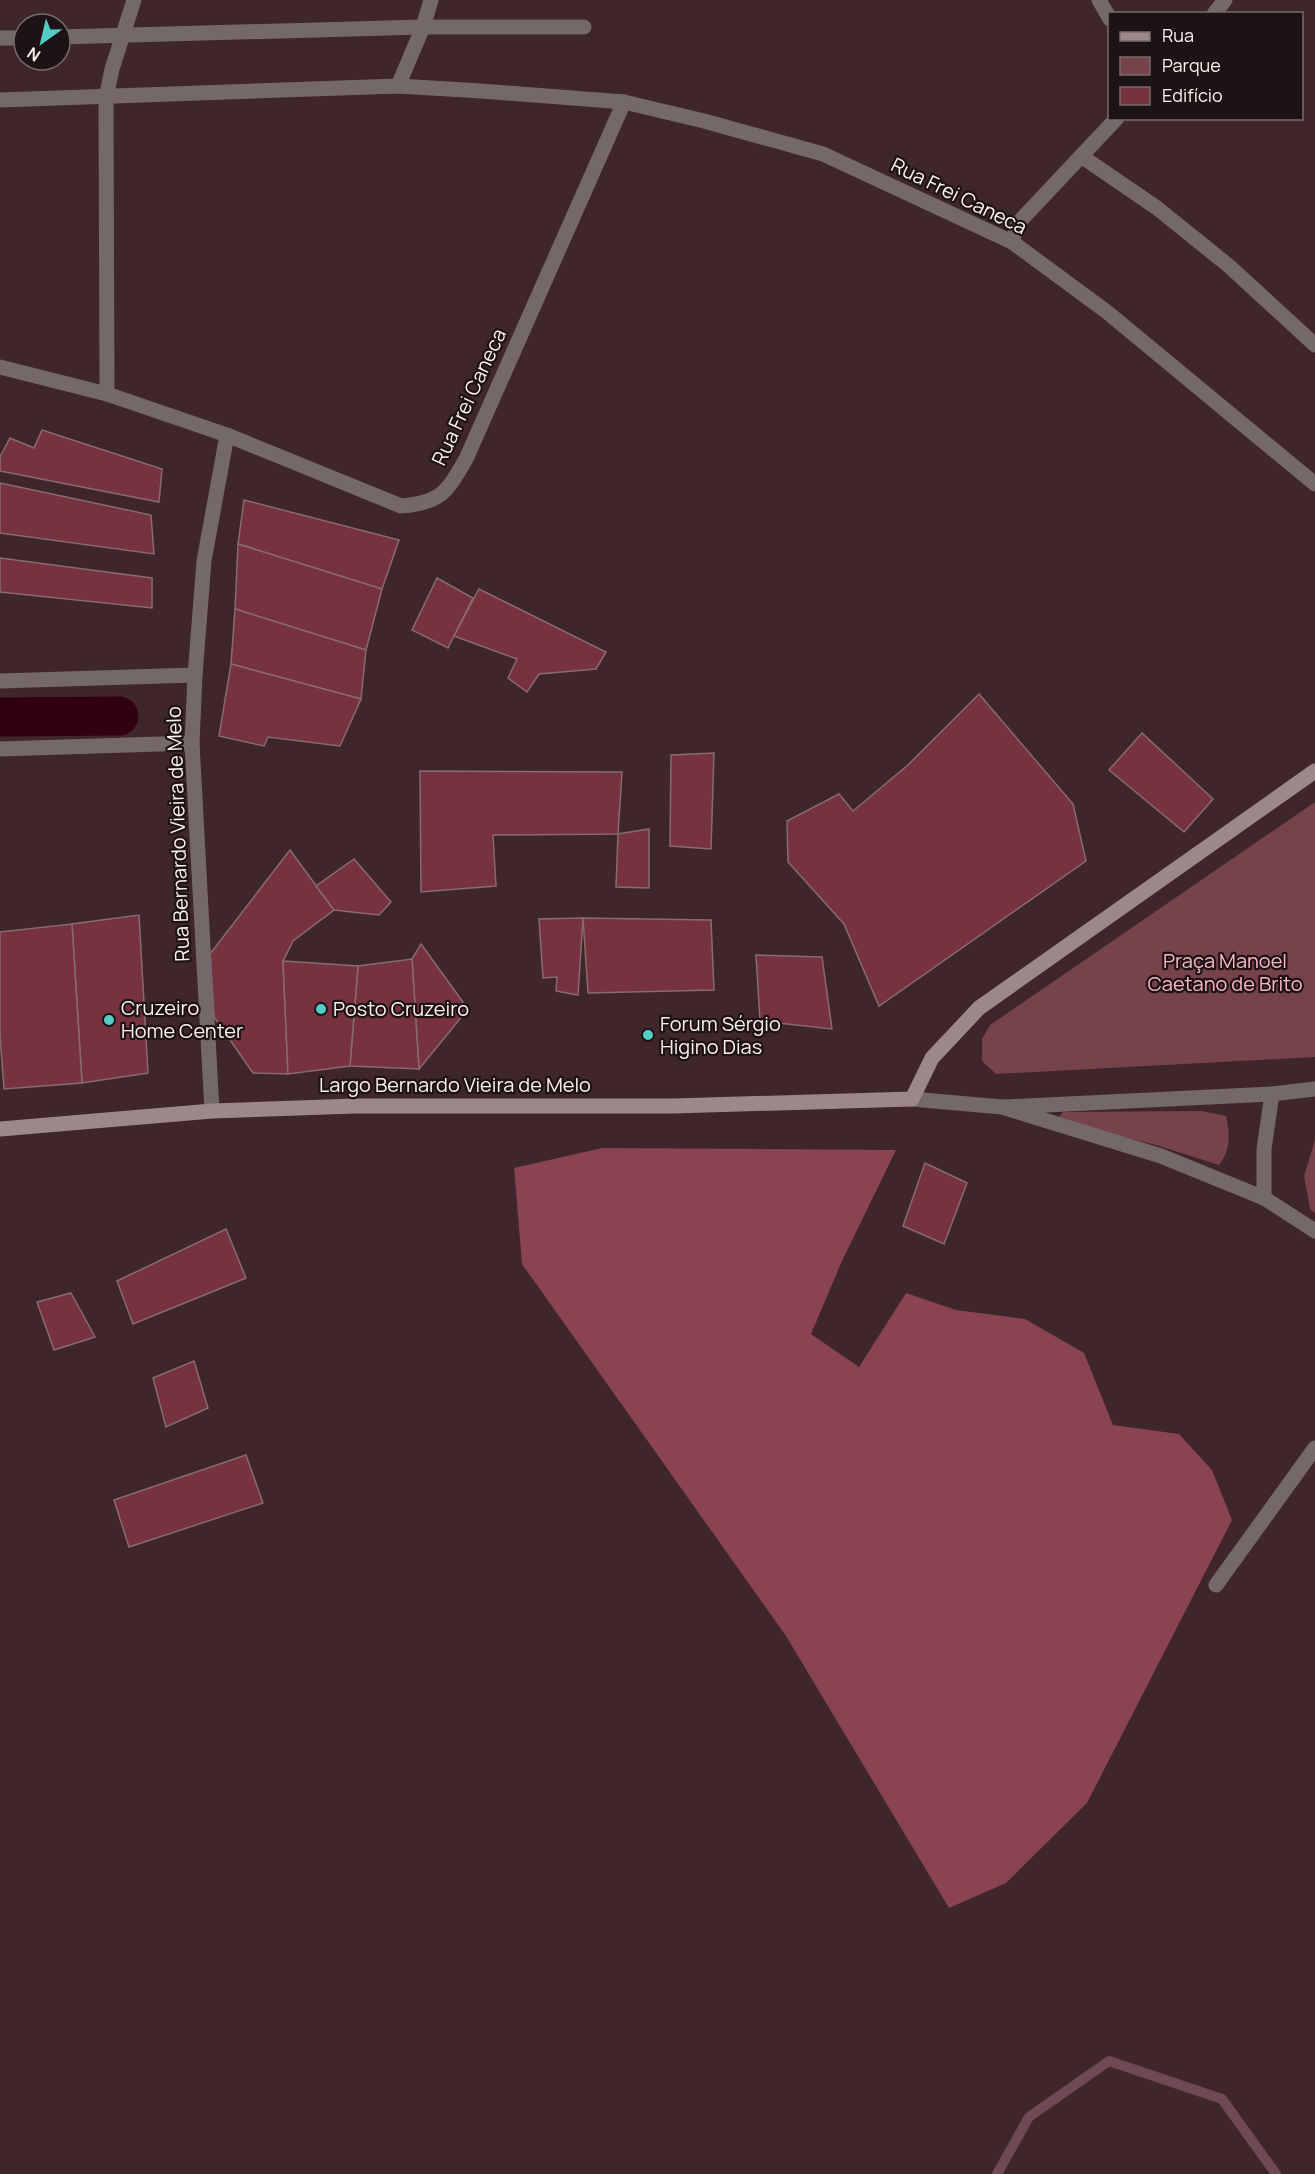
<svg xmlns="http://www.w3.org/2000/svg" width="1315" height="2174" font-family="Manrope,sans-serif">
<rect width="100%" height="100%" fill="#3e262a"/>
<g fill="#77434b">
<path d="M 1315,802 L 1315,1057 L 996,1074 L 982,1061 L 982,1039 L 990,1025 Z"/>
<path d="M 1201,1111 L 1226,1116 C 1230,1134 1231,1150 1219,1165 L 1156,1145 L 1060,1121 L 1059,1117 L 1063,1112 Z"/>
<path d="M 1315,1140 L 1315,1213 L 1310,1209 L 1304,1176 Z"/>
</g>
<path fill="#8a4350" d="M 602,1148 L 896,1150 L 842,1261 L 811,1334 L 859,1367 L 906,1293 L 956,1310 L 1025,1319 L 1084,1353 L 1113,1425 L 1179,1434 L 1212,1470 L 1232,1520 L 1087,1803 L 1006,1883 L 949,1908 L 786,1636 L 522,1264 L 514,1168 Z"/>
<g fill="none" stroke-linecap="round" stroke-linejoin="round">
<path stroke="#6f4953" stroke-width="10" d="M 997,2174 L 1029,2117 L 1109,2061 L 1222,2099 L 1276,2174"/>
<path stroke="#32010f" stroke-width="39" d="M 0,717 L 119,716"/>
</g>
<g fill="#77323f" stroke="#886b6f" stroke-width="1.5">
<path d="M 42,430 L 162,469 L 159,502 L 0,471 L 0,457 L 10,438 L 34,448 Z"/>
<path d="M 0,483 L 151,515 L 154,554 L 0,533 Z"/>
<path d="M 244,500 L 399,540 L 382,589 L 238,544 Z"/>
<path d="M 238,544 L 382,589 L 366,650 L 235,609 Z"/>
<path d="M 0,558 L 152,578 L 152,608 L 0,592 Z"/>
<path d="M 437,578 L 473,598 L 448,648 L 412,630 Z"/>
<path d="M 479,589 L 606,652 L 596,669 L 539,674 L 527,692 L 508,678 L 517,659 L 454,636 Z"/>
<path d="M 235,609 L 366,650 L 361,699 L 231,664 Z"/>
<path d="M 231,664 L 361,699 L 340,746 L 268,737 L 264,746 L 219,736 Z"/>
<path d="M 979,694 L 1073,804 L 1086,861 L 879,1006 L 844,924 L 788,862 L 787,821 L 839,794 L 853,811 L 908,765 Z"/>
<path d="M 1142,733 L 1213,799 L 1184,832 L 1109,770 Z"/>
<path d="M 714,753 L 711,849 L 670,846 L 671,755 Z"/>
<path d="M 420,771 L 622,772 L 618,834 L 493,835 L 496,886 L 421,892 Z"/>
<path d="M 649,829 L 649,888 L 616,887 L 618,834 Z"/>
<path d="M 290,850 L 334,910 L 293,941 L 283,961 L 288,1074 L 253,1073 L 214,1017 L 210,954 Z"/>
<path d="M 354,859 L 391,902 L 379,915 L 334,910 L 316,886 Z"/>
<path d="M 139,915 L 148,1073 L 82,1083 L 72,924 Z"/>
<path d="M 583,918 L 711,920 L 714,990 L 588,993 Z"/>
<path d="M 583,918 L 578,995 L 556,991 L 557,977 L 543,978 L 539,919 Z"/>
<path d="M 72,924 L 82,1083 L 4,1089 L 0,1036 L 0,932 Z"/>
<path d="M 421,944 L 468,1009 L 419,1069 L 412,959 Z"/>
<path d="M 756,955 L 822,957 L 832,1029 L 760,1021 Z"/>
<path d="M 412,959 L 419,1069 L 350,1066 L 358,966 Z"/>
<path d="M 283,961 L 358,966 L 350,1066 L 288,1074 Z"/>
<path d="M 925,1163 L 967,1183 L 944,1244 L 903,1226 Z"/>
<path d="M 226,1229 L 246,1278 L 133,1324 L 117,1281 Z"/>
<path d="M 71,1293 L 95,1337 L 54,1350 L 37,1302 Z"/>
<path d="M 194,1361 L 208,1408 L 166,1427 L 153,1378 Z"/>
<path d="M 246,1455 L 263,1503 L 129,1547 L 114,1500 Z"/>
</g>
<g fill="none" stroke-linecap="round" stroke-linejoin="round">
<g stroke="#756869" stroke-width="15">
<path d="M 1099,0 L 1110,19"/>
<path d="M 1214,14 L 1225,0"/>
<path d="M 60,37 L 423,27 L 584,27"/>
<path d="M 0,38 L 24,38"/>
<path d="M 398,86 L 423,27 L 431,0"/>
<path d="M 0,100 L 398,86 L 481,91 L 624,102 L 704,121 L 823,154 L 1012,242 L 1107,312 L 1315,484"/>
<path d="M 1081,156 L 1157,208 L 1229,266 L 1315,345"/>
<path d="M 1012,242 L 1019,222 L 1117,118"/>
<path d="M 0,367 L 107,394 L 227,435 L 204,561 L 195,675 L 192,743 L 212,1111"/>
<path d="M 107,394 L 106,98 L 112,69 L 134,0"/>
<path d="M 227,435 L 401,506 C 441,503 447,492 466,459 L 624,102"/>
<path d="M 0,681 L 195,675"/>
<path d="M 0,749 L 192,743"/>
<path d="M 1004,1107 L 1272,1094 L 1315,1089"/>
<path d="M 1264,1198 L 1264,1149 L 1272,1094"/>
<path d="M 1216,1585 L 1315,1448"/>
</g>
<path stroke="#756869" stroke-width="15" d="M 912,1099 L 1002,1107 L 1161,1156 L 1264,1198 L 1315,1231"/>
<path stroke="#9c888a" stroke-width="15" d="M 0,1129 L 212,1111 L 355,1106 L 674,1106 L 912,1099 L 932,1058 L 979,1008 L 1315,771"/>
</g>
<g fill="#54cdc7" stroke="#1e1314" stroke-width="2">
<circle cx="321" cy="1009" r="6"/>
<circle cx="109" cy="1020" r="6"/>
<circle cx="648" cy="1035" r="6"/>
</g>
<g text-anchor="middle" stroke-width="4.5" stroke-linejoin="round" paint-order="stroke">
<g font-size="20" fill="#fdf0f1" stroke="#1e1314">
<text transform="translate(959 196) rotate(26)" y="7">Rua Frei Caneca</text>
<text transform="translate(469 397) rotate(-65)" y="7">Rua Frei Caneca</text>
<text transform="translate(178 834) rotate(-92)" y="7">Rua Bernardo Vieira de Melo</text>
<text x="455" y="1092">Largo Bernardo Vieira de Melo</text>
</g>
<g font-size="20" fill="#fab8c1" stroke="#1e1314">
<text x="1225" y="968">Praça Manoel<tspan x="1225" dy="23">Caetano de Brito</tspan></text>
</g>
<g font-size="20" fill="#fdf0f1" stroke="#1e1314" text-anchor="start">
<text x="121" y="1015">Cruzeiro<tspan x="121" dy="23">Home Center</tspan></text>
<text x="333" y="1016">Posto Cruzeiro</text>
<text x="660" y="1031">Forum Sérgio<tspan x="660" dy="23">Higino Dias</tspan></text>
</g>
</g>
<rect x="1108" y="12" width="195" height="108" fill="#1e1314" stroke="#776b6c" stroke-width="1.5"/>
<rect x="1120" y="32" width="30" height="9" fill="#9c888a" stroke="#776b6c" stroke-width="1.5"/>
<text x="1162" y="42" font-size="18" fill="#fdf0f1">Rua</text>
<rect x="1120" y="57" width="30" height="18" fill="#77434b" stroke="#776b6c" stroke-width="1.5"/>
<text x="1162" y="72" font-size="18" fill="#fdf0f1">Parque</text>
<rect x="1120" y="87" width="30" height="18" fill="#77323f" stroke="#776b6c" stroke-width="1.5"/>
<text x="1162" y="102" font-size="18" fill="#fdf0f1">Edifício</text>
<g transform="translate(42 42) rotate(214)"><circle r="28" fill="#1e1314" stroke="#776b6c" stroke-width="1.5"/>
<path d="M0-4.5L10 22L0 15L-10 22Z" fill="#54cdc7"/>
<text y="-9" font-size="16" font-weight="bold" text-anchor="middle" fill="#fdf0f1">N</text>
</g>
</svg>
